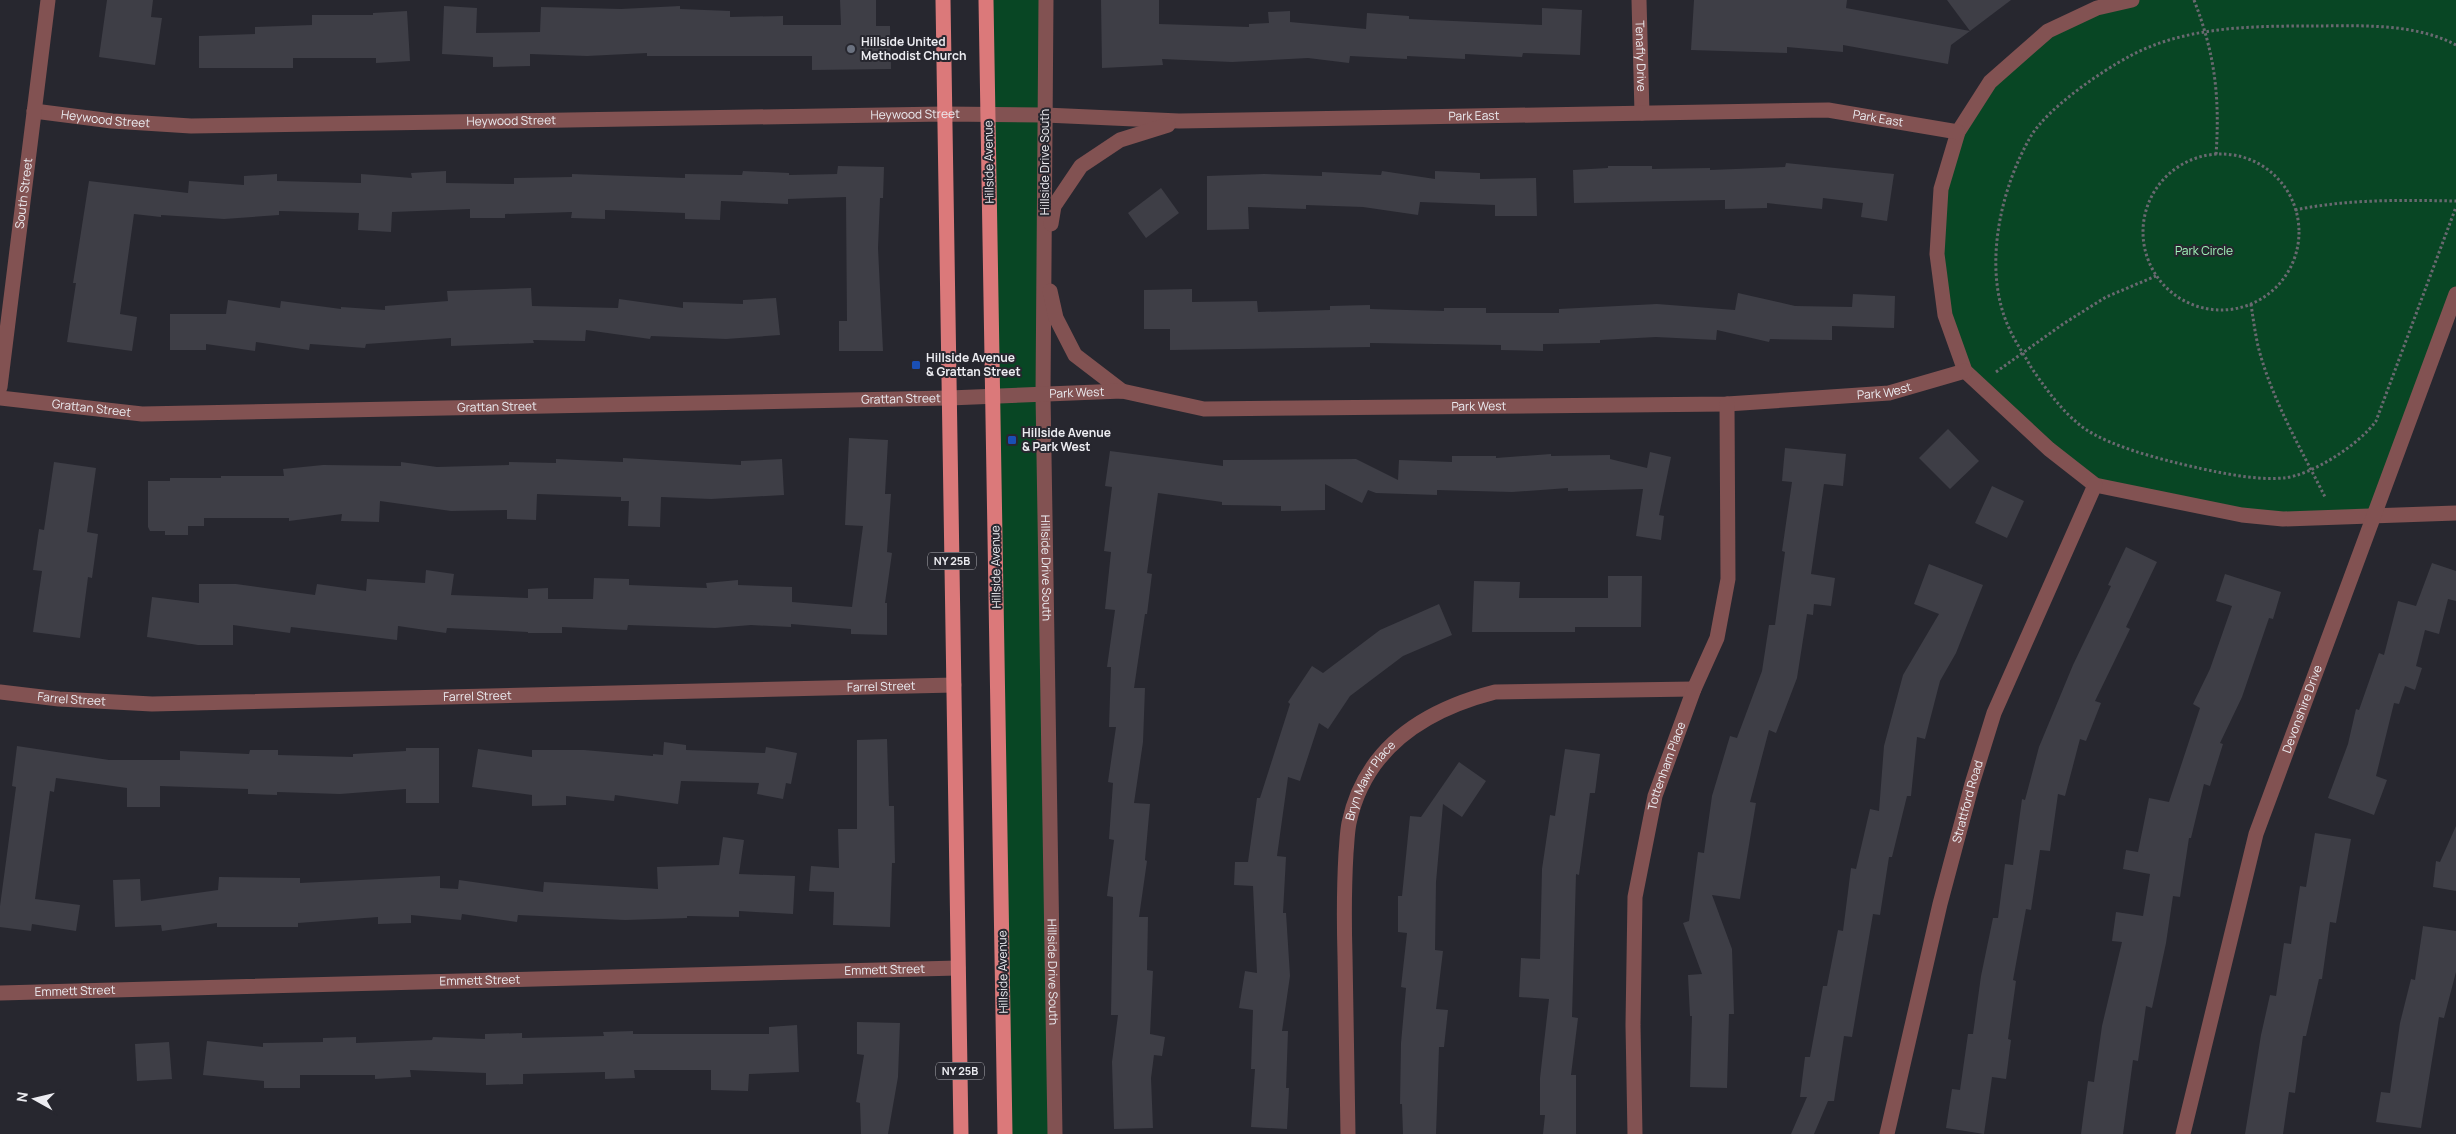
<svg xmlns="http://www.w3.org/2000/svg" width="2456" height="1134" font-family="Manrope,sans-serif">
<rect width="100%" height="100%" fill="#27272f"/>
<g fill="#084624">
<path d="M 986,0 L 1046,0 L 1055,1134 L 1005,1134 Z"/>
<path d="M 2132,0 L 2456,0 L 2456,293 L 2373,516 L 2283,519 L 2095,485 L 1965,371 L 1937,254 L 1958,132 L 1990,82 L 2048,31 Z"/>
</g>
<g fill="#3e3e46">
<path d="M 107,0 L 153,0 L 151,17 L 162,18 L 155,65 L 99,57 Z"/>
<path d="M 840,0 L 876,0 L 876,26 L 890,26 L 891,69 L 812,70 L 812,56 L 647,56 L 647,53 L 587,56 L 530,54 L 530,66 L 493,67 L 493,57 L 442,54 L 444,6 L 477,8 L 476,33 L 540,32 L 541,7 L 621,9 L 680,6 L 680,9 L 730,11 L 730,17 L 783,16 L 783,25 L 841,25 Z"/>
<path d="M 1101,0 L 1159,0 L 1159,24 L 1249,27 L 1249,24 L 1269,23 L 1268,12 L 1290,11 L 1290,22 L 1366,29 L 1367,13 L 1409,16 L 1409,19 L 1542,25 L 1542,8 L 1582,10 L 1580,55 L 1523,53 L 1522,57 L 1465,54 L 1465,59 L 1407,56 L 1407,59 L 1350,56 L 1349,63 L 1308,58 L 1232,62 L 1162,59 L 1163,65 L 1102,68 Z"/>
<path d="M 1694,0 L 1847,0 L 1846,8 L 1970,31 L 1951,45 L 1948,64 L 1843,45 L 1843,52 L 1787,47 L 1787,53 L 1691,50 Z"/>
<path d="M 1947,0 L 2011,0 L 1970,31 Z"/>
<path d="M 407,11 L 410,61 L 376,63 L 376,58 L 293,58 L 293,68 L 199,68 L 199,36 L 255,34 L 255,27 L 312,25 L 312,15 L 373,15 L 373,13 Z"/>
<path d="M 1786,163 L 1894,174 L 1887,221 L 1861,217 L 1863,203 L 1823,198 L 1822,209 L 1767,203 L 1767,208 L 1725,209 L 1725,200 L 1574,203 L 1573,170 L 1608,168 L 1608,166 L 1652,166 L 1652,169 L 1710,168 L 1710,170 L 1785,167 Z"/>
<path d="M 838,166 L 884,167 L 883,198 L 880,198 L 878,248 L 883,351 L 839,351 L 839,321 L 847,321 L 846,197 L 788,199 L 788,204 L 721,201 L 720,220 L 685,219 L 685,213 L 605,210 L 605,219 L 571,218 L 572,212 L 505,214 L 505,218 L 470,218 L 470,209 L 392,212 L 391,232 L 358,230 L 359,213 L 279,211 L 279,215 L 224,219 L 161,215 L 161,217 L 134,214 L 120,314 L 137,317 L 132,351 L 67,342 L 76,283 L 73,283 L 89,181 L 188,193 L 189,181 L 244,185 L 244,176 L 277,174 L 277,181 L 361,183 L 361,174 L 412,178 L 411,173 L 446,171 L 446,183 L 514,184 L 514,178 L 572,177 L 572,174 L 685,178 L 685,174 L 742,175 L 743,171 L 789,173 L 789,175 L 837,174 Z"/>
<path d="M 1382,171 L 1435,179 L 1435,171 L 1480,173 L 1480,179 L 1536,178 L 1537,216 L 1495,216 L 1495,205 L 1420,202 L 1418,215 L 1363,207 L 1306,205 L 1306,209 L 1248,207 L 1249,229 L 1207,230 L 1207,176 L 1264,174 L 1322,176 L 1322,172 L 1381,175 Z"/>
<path d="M 1161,188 L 1179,213 L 1146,238 L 1128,213 Z"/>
<path d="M 531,288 L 532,306 L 618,308 L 619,299 L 683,308 L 683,302 L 743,304 L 743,300 L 776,298 L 780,335 L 726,339 L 651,336 L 650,339 L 586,330 L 585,341 L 533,340 L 534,343 L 451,346 L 451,338 L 366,344 L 365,348 L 310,344 L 309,350 L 256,342 L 255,351 L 206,344 L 206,350 L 170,350 L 170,314 L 226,314 L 228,300 L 280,308 L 281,301 L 341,309 L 341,307 L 385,310 L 385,306 L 448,301 L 447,291 Z"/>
<path d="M 1192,289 L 1192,302 L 1257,301 L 1258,312 L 1330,310 L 1330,306 L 1370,305 L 1370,309 L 1444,311 L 1444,308 L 1486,308 L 1486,313 L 1559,313 L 1559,309 L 1657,304 L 1735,310 L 1738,293 L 1795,306 L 1852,307 L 1853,294 L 1895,296 L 1894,328 L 1832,326 L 1832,340 L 1770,339 L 1769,342 L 1717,330 L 1716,340 L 1656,337 L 1600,340 L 1600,343 L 1543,344 L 1543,351 L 1501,350 L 1501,345 L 1370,343 L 1370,347 L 1170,350 L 1170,329 L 1144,329 L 1144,290 Z"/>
<path d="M 1948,429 L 1979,461 L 1950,489 L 1919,458 Z"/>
<path d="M 849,438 L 888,440 L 885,494 L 891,494 L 887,552 L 892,553 L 885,603 L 887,603 L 887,635 L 851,634 L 851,629 L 791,624 L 791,627 L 751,625 L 715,628 L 628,625 L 627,630 L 562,627 L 562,633 L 528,633 L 528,632 L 447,628 L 446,633 L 398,626 L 397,640 L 291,627 L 290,633 L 233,625 L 233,645 L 198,645 L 147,637 L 152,597 L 199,603 L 199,584 L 236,584 L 315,595 L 317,584 L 366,591 L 367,579 L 425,583 L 426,570 L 454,574 L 451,595 L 528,598 L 528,589 L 548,588 L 548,599 L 593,599 L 594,578 L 629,579 L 629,585 L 707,588 L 706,583 L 738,580 L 738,585 L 792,587 L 792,602 L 852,607 L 863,526 L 845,525 Z"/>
<path d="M 1785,448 L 1846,454 L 1843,486 L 1824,484 L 1811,574 L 1835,578 L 1831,606 L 1814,604 L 1813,615 L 1807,614 L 1797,678 L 1776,733 L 1769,730 L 1750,802 L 1756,803 L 1740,899 L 1712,895 L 1732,949 L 1734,1014 L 1729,1014 L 1727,1088 L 1690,1087 L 1692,1016 L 1690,1016 L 1688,975 L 1702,974 L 1683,923 L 1689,921 L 1698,852 L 1704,853 L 1712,796 L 1730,736 L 1737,738 L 1762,671 L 1769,625 L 1775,625 L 1785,552 L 1782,551 L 1792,482 L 1782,481 Z"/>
<path d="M 1110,451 L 1223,466 L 1223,460 L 1356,459 L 1398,480 L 1399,460 L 1452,462 L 1452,456 L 1496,456 L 1496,458 L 1551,454 L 1551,456 L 1610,455 L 1610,459 L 1647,468 L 1650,452 L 1671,457 L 1659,515 L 1664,516 L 1661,540 L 1636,536 L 1643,489 L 1568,491 L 1568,488 L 1512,492 L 1437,490 L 1437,495 L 1376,493 L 1368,490 L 1362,503 L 1325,484 L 1325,510 L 1281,511 L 1281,506 L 1222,505 L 1222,502 L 1158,493 L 1147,573 L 1152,574 L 1147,614 L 1145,614 L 1134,688 L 1145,688 L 1143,742 L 1134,803 L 1150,804 L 1145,860 L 1147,861 L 1139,917 L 1148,917 L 1147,970 L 1153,971 L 1150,1034 L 1165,1037 L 1162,1056 L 1154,1055 L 1151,1078 L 1153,1128 L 1114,1129 L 1112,1062 L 1118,1015 L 1111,1015 L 1113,897 L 1107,896 L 1114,840 L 1109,839 L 1113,783 L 1108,782 L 1116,727 L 1109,727 L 1111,667 L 1107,667 L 1115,610 L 1105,609 L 1111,552 L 1104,551 L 1112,487 L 1105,486 Z"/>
<path d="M 623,458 L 741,465 L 741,461 L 782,459 L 784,495 L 711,499 L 661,497 L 660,527 L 628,526 L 629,501 L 621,501 L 621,497 L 537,494 L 536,520 L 507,519 L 507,510 L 451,511 L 380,501 L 379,522 L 341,521 L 342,514 L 289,521 L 289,518 L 204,518 L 204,526 L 188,526 L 188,535 L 165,535 L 165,531 L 150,531 L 148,527 L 148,481 L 170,481 L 170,478 L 221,478 L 221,476 L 284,476 L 283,469 L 323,465 L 401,466 L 401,462 L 437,467 L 509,465 L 509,462 L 556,463 L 556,459 L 623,462 Z"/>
<path d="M 54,462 L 96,468 L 87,532 L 98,534 L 92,578 L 88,577 L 80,638 L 33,632 L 42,571 L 33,570 L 39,529 L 44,530 Z"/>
<path d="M 1992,486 L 2024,501 L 2007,538 L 1975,523 Z"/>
<path d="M 2126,547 L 2157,562 L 2126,627 L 2130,629 L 2095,701 L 2101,703 L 2086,741 L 2080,739 L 2065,796 L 2058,794 L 2050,851 L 2040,850 L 2031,910 L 2026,909 L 2013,980 L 2016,981 L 2008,1039 L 2011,1040 L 2006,1079 L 1992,1077 L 1984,1134 L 1946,1128 L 1952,1089 L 1960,1090 L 1968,1034 L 1973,1034 L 1981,976 L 1993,918 L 1998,918 L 2005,864 L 2013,865 L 2022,799 L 2025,800 L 2039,747 L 2073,665 L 2111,586 L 2108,585 Z"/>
<path d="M 2432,563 L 2456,571 L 2456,601 L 2448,599 L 2439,634 L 2425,630 L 2416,666 L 2422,668 L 2415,690 L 2405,686 L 2399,704 L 2394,703 L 2376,776 L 2387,780 L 2374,815 L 2328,798 L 2348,744 L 2356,709 L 2359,710 L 2379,653 L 2384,655 L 2398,601 L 2416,606 Z"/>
<path d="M 1929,564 L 1983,585 L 1956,653 L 1940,681 L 1925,739 L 1917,737 L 1911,796 L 1907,796 L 1892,857 L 1889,857 L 1880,915 L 1873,914 L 1852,1037 L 1844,1036 L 1834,1101 L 1828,1101 L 1814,1134 L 1791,1134 L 1807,1097 L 1800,1097 L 1805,1057 L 1810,1057 L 1823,986 L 1827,986 L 1838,930 L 1843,931 L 1851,868 L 1856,869 L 1870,809 L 1879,811 L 1884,746 L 1903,675 L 1939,614 L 1914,604 Z"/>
<path d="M 2225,574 L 2281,592 L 2273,619 L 2269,618 L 2242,697 L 2220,743 L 2223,744 L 2210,786 L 2204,784 L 2191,838 L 2189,838 L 2180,897 L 2173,896 L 2166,943 L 2152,1008 L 2146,1006 L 2138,1061 L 2133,1060 L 2123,1134 L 2081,1134 L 2088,1081 L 2094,1082 L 2102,1026 L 2122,942 L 2112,941 L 2116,912 L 2143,916 L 2150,874 L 2123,869 L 2126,850 L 2138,852 L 2149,798 L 2169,802 L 2200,708 L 2193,704 L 2210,669 L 2232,606 L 2216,601 Z"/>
<path d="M 1608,576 L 1642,576 L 1641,627 L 1575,627 L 1575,632 L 1472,632 L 1474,581 L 1520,582 L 1519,598 L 1608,598 Z"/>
<path d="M 1439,604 L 1452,635 L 1403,656 L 1350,696 L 1328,729 L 1319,723 L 1300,781 L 1288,777 L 1277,856 L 1286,857 L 1283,913 L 1286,913 L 1290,976 L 1282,1031 L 1288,1031 L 1286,1088 L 1289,1088 L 1287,1129 L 1251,1127 L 1255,1069 L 1251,1069 L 1253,1010 L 1239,1008 L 1245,971 L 1257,973 L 1253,886 L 1234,885 L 1235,862 L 1248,862 L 1257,798 L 1260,798 L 1290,704 L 1288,702 L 1312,666 L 1323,673 L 1380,630 Z"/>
<path d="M 887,739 L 889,806 L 894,806 L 895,863 L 892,863 L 890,927 L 833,925 L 834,892 L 809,891 L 811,866 L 839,868 L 838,829 L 857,829 L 857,740 Z"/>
<path d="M 664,742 L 686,745 L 686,750 L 765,753 L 766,747 L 797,753 L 791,784 L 786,783 L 783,799 L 757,794 L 759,783 L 681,781 L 678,804 L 615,795 L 614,801 L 566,796 L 566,805 L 532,806 L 532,795 L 472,787 L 478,749 L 532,757 L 532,750 L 584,750 L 653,756 L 653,754 L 663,755 Z"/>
<path d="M 17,746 L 109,760 L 180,760 L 180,751 L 249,754 L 250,750 L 278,750 L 278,755 L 353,757 L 353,754 L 406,751 L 406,748 L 439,748 L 439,803 L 406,803 L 406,789 L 340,794 L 277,792 L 277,795 L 248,794 L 248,789 L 160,786 L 160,807 L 127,807 L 127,788 L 56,778 L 54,792 L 50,791 L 35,899 L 80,905 L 76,931 L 32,924 L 31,931 L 0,927 L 0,906 L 16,787 L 12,786 Z"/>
<path d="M 1565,749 L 1600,754 L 1595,793 L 1590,793 L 1579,875 L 1576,874 L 1572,1017 L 1578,1018 L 1571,1075 L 1576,1075 L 1576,1134 L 1543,1134 L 1545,1115 L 1540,1115 L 1540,1078 L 1549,999 L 1519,997 L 1521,958 L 1540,959 L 1542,869 L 1550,815 L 1555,816 Z"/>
<path d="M 1459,762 L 1486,781 L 1462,817 L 1443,804 L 1436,882 L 1435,950 L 1443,951 L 1436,1009 L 1448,1010 L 1444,1047 L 1439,1047 L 1436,1134 L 1403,1134 L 1402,1104 L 1400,1104 L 1401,1043 L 1406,988 L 1401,987 L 1407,933 L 1398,932 L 1398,896 L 1402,896 L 1410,816 L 1421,817 Z"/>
<path d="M 2456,826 L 2456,891 L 2433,887 L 2436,861 L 2440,862 Z"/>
<path d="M 2315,833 L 2351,839 L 2336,923 L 2330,922 L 2322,979 L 2319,979 L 2306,1036 L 2303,1036 L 2295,1093 L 2289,1092 L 2283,1134 L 2245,1134 L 2261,1035 L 2270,995 L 2276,996 L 2284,943 L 2291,944 L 2300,886 L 2306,887 Z"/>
<path d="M 723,837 L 744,840 L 739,874 L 795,876 L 793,914 L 739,911 L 739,917 L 687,916 L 687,918 L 625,920 L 518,915 L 517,922 L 462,914 L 461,920 L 411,915 L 411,923 L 378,924 L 378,917 L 298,923 L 298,927 L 217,927 L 217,923 L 162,931 L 161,925 L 115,927 L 113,880 L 140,879 L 141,901 L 218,890 L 219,877 L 300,878 L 300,883 L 440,876 L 440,888 L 458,889 L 459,880 L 543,892 L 544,882 L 658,889 L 657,867 L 719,865 Z"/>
<path d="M 2423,926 L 2456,931 L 2456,972 L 2444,1018 L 2439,1017 L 2421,1128 L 2376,1122 L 2381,1092 L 2390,1093 L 2400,1023 L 2411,979 L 2415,980 Z"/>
<path d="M 857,1022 L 900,1023 L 898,1077 L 888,1134 L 861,1134 L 860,1103 L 856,1102 L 864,1055 L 857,1054 Z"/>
<path d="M 797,1025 L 799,1072 L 749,1074 L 748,1091 L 711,1090 L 711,1070 L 634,1070 L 635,1078 L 605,1079 L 605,1072 L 523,1074 L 523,1084 L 486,1085 L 486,1073 L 410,1070 L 411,1077 L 375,1079 L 375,1075 L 300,1075 L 300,1088 L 264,1088 L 264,1081 L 203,1075 L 207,1041 L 263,1047 L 263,1043 L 323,1042 L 323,1038 L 356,1037 L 356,1043 L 432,1040 L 433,1037 L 485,1039 L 485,1034 L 522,1033 L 522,1038 L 604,1036 L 603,1032 L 633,1031 L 633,1034 L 769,1034 L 769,1027 Z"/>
<path d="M 169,1042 L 172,1079 L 137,1081 L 135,1044 Z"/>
</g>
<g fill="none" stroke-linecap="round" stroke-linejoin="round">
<g stroke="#696970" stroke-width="3" stroke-dasharray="2.5 2.5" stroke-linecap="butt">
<path d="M 2194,0 C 2215,54 2220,97 2216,155"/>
<path d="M 2456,45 C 2413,22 2356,26 2309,26 C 2249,26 2184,27 2130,56 C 2100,72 2048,108 2031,136 C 2000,189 1982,270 2009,328 C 2015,342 2024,354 2031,367 C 2045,388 2061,410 2081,426 C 2111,449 2179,464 2217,472 C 2239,476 2261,480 2283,478 C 2311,476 2360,444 2376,421 L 2456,207"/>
<circle cx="2221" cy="232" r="78"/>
<path d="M 2295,210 C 2348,199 2402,200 2456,201"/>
<path d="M 2251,304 C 2253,318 2255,332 2258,346 C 2271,398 2301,449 2325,497"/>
<path d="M 1996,372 L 2063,324 L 2106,297 L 2156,276"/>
</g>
<g stroke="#825252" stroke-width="15">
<path id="s1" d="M 1046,0 L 1043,394 L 1055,1134"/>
<path id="s2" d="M 1639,0 L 1642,113"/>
<path d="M 2132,0 L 2097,8 L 2048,31 L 1990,82 L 1958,132 L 1941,189 L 1937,254 L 1945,315 L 1965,371 L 2049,449 L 2095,485 L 2242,515 L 2283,519 L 2456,513"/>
<path id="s3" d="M 34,111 L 112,121 L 191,126 L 944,114 L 1045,115 L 1179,121 L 1828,110 L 1958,132"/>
<path d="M 1051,224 L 1054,206 L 1081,166 L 1120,140 L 1168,125"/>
<path d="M 1050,291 L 1056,318 L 1075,355 L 1122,391"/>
<path id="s4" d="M 0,387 L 48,0"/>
<path id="s5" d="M 0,398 L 142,414 L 949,398 L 1122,391 L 1204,409 L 1727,404 L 1889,393 L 1965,371"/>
<path id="s6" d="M 0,692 L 59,699 L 152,704 L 954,685"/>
<path id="s7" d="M 0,993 L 958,968"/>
<path id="s8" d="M 1348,1134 C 1347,1075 1346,1015 1345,956 C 1344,921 1344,888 1346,853 C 1347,843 1347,833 1349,823 C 1365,747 1425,710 1495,692 L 1694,689"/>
<path id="s9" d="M 1635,1134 L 1633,1025 L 1635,897 L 1655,796 L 1694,689 L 1717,638 L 1728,579 L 1727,404"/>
<path id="s10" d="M 1887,1134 L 1940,904 L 1972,784 L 1994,713 L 2095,485"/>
<path id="s11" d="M 2183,1134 L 2256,834 L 2456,294"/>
</g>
<g stroke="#db797a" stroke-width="15">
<path d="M 943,0 L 961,1134"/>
<path d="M 986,0 L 1005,1134"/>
</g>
</g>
<circle fill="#6b7280" stroke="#27272f" stroke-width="2" cx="851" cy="49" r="5"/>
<g fill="#1a4fb4" stroke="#27272f" stroke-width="2">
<rect x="911" y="360" width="10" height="10" rx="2.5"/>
<rect x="1007" y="435" width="10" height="10" rx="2.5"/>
</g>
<g text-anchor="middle" stroke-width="4" stroke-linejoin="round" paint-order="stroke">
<g fill="#27272f" stroke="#b1b1b7" stroke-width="1">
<rect x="928" y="552.5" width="48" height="17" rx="4"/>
<rect x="936" y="1062.5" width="48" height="17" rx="4"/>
</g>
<g font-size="11" font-weight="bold" fill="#ececf1">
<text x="952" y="565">NY 25B</text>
<text x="960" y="1075">NY 25B</text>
</g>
<g font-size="12" font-weight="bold" fill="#ececf1" stroke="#27272f" text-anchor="start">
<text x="861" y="46">Hillside United<tspan x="861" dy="14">Methodist Church</tspan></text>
<text x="926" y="362">Hillside Avenue<tspan x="926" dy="14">&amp; Grattan Street</tspan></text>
<text x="1022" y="437">Hillside Avenue<tspan x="1022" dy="14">&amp; Park West</tspan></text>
</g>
<g font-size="12" fill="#ececf1" stroke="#27272f">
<text dy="4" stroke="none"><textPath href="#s2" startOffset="56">Tenafly Drive</textPath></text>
<text dy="4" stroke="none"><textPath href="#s3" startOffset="882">Heywood Street</textPath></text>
<text dy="4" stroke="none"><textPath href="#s3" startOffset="1441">Park East</textPath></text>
<text dy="4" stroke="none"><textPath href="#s3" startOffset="72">Heywood Street</textPath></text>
<text dy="4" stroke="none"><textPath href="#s3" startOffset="1846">Park East</textPath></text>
<text dy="4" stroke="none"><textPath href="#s3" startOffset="478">Heywood Street</textPath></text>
<text transform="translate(989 162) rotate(-91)" y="4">Hillside Avenue</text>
<text transform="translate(1045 162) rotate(-90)" y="4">Hillside Drive South</text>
<text dy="4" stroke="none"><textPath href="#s4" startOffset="195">South Street</textPath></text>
<text dy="4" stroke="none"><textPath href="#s5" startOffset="1888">Park West</textPath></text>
<text dy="4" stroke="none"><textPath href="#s5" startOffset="1078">Park West</textPath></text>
<text dy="4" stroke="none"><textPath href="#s5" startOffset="902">Grattan Street</textPath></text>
<text dy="4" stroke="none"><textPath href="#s5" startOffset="1482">Park West</textPath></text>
<text dy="4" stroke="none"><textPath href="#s5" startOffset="498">Grattan Street</textPath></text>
<text dy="4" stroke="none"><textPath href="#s5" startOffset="92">Grattan Street</textPath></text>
<text transform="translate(996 567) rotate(-91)" y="4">Hillside Avenue</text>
<text dy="4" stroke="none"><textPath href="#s1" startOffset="568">Hillside Drive South</textPath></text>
<text dy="4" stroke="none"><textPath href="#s6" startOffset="882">Farrel Street</textPath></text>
<text dy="4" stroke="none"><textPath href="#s6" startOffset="478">Farrel Street</textPath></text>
<text dy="4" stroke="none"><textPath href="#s6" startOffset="72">Farrel Street</textPath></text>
<text dy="4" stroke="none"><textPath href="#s11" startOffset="442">Devonshire Drive</textPath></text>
<text dy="4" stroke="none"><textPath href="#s9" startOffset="372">Tottenham Place</textPath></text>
<text dy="4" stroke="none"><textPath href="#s8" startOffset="359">Bryn Mawr Place</textPath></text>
<text dy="4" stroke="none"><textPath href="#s10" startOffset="342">Strattford Road</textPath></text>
<text dy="4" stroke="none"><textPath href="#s7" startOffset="885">Emmett Street</textPath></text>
<text transform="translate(1003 972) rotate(-91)" y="4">Hillside Avenue</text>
<text dy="4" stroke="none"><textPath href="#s1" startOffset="972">Hillside Drive South</textPath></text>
<text dy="4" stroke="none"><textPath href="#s7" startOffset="480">Emmett Street</textPath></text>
<text dy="4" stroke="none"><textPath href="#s7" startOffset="75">Emmett Street</textPath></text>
</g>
<g font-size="12" fill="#a3f6bc" stroke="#27272f">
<text x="2204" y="255">Park Circle</text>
</g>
</g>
<g transform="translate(35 1099) rotate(278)" stroke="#27272f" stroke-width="4" paint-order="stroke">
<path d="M0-4L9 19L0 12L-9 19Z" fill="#ececf1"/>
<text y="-8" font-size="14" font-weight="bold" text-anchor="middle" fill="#ececf1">N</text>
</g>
</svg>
